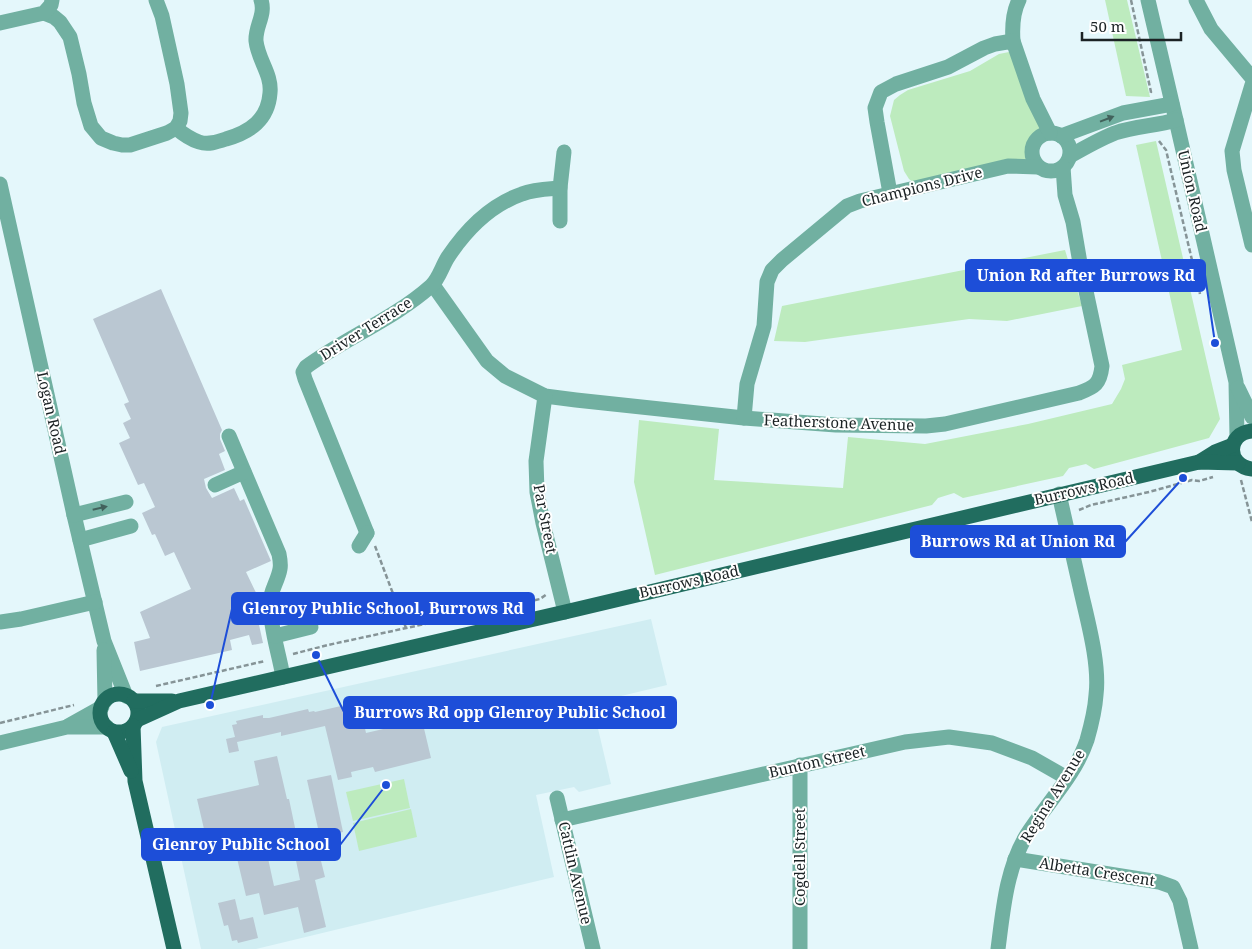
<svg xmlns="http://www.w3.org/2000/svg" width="1252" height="949" font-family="'Noto Serif',serif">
<rect width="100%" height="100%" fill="#e4f7fb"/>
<path fill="#d0edf2" d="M 651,619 L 667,685 L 592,703 L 611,784 L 579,792 L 574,787 L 536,795 L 554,877 L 256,949 L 201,949 L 156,742 L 162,727 Z"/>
<g fill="#bdebbe">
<path d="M 1105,0 L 1127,0 L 1150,97 L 1126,96 Z"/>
<path d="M 1009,52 L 1015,54 L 1043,128 C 1037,144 1035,153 1021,163 L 914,183 L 909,179 L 904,171 L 890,116 L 894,100 L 900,95 L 908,90 L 970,71 L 999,54 Z"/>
<path d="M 1156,141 L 1220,419 L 1209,438 L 1094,469 L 1086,464 L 1069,468 L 1063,476 L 963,498 L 954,493 L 938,498 L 932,505 L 655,575 L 634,482 L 639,420 L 719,429 L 714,480 L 843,488 L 848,437 L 925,444 L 1028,424 L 1112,404 L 1121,389 L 1125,379 L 1122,365 L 1182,350 L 1136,145 Z"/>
<path d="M 1065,250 L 1082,306 L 1007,321 L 969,319 L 805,342 L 774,341 L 782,306 Z"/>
<path d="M 404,779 L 410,808 L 353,821 L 346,792 Z"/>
<path d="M 411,809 L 417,837 L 359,851 L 353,823 Z"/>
</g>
<g fill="#bac7d2">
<path d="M 161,289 L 222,430 L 220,434 L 220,439 L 225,451 L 219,454 L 225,470 L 204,479 L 206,488 L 212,498 L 234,488 L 240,501 L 244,499 L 271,561 L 246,572 L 259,599 L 254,602 L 263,643 L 252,645 L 249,635 L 230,640 L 232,650 L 140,671 L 134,642 L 150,638 L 140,612 L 191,589 L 174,552 L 165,556 L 155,534 L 152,535 L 142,513 L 155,507 L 144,483 L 138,485 L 119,443 L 130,438 L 123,423 L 131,419 L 124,404 L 129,402 L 93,319 Z"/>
<path d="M 354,703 L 354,707 L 360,705 L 366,733 L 422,720 L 431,758 L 375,772 L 373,767 L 351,772 L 352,777 L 338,780 L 325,726 L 281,736 L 281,732 L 237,742 L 239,751 L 229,753 L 226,739 L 235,737 L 232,725 L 237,724 L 236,721 L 263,715 L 263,718 L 269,718 L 308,709 L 309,712 L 314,711 L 315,712 Z"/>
<path d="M 277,756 L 287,799 L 289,799 L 298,842 L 266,849 L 274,886 L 300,880 L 293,846 L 316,841 L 325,877 L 315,880 L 326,927 L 304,933 L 298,907 L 264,915 L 259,893 L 246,896 L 236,854 L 211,859 L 197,799 L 259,785 L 254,761 Z"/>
<path d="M 331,775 L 343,832 L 320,837 L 307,780 Z"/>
<path d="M 235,899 L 240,920 L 253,917 L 258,938 L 238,943 L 237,940 L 232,941 L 228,925 L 224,926 L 218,903 Z"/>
</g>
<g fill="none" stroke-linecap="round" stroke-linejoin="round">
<g stroke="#869497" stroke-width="2.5" stroke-dasharray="5 2.5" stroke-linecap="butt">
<path d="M 1131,0 L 1151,92 L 1150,95"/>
<path d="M 1159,141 L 1166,150 L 1200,294"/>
<path d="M 1241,480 L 1252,522"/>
<path d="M 1079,510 L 1091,505 L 1149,492 L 1192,480 L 1199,481 L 1213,477"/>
<path d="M 375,546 L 406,628"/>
<path d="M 293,654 L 328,645 L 540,599 L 547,594"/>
<path d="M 156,686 L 265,661"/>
<path d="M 0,723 L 74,705"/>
</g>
<g stroke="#71b0a1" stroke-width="15">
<path d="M 1148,0 L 1176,120 L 1236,382 L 1237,437"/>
<path d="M 1196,0 L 1211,29 L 1252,78"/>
<path d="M 44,13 L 54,17 L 60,22 L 70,37 L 79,74 L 84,103 L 91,126 L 101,138 L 113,143 L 122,145 L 130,145 L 167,133 L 176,128 L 180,121 L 181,113 L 177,84 L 162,16 L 156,0"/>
<path d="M 0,23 L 44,13 L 51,5 L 52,0"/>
<path d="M 1013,41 C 1012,27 1013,12 1019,0"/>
<path d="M 1252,85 L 1232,151 L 1234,170 L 1252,245"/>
<path d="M 176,128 C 183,134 190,139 199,142 C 208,145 217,142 226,139 C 250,132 268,120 270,93 C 272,74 258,60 256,41 C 255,26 266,15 261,0"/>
<circle cx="1051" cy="152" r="19"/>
<path d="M 1061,136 L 1123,113 L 1172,104"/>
<path d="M 1070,156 C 1084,148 1100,139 1115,133 C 1135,126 1156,126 1176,120"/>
<path d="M 0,184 L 74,515 L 104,641 L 126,696"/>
<path d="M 890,193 L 877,122 L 875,108 L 881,92 L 896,84 L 948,67 L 984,48 L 995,44 L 1013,41 L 1033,99 L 1050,133"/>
<path d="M 560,221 L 560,188 L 564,152"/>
<path d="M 433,285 L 487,361 L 505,376 L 545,396 L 576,400 L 744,418 L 836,425 L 926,426 L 945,424 L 1079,393 C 1095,387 1100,384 1102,366 L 1080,263 L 1073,222 L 1065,195 L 1063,167"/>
<path d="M 1238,388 L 1252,417"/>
<path d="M 545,396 L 536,461 L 537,492 L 543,523 L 565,612"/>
<path d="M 744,418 L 747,384 L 764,326 L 767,282 L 772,270 L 782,260 L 847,206 L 860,201 L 1008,166 L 1038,167"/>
<path d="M 229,436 L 279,554 C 280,559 281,564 280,569 C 278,581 270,591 270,603 C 270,628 279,653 283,677"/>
<path d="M 215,485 L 244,472"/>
<path d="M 74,515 L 126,502"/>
<path d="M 367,533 L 305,379 L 303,372 L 306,367 C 345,338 394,319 431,286 C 439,279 442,266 448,257 C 466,230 490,205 522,194 C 534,189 547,189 560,188"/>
<path d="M 80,540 L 131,526"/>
<path d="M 359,546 L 367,533"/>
<path d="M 0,622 L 21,619 L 95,602"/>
<path d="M 275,636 L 311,627"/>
<path d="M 104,650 L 105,701"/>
<path d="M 68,726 L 102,707"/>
<path d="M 0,743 L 67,727 L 107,727"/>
<path d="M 800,765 L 800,949"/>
<path d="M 557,798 L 593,949"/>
<path d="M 562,820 L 905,742 L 949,737 L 992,743 L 1032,758 L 1067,778"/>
<path d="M 1015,859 L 1159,882 L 1173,887 L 1180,901 L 1191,949"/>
<path d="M 998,949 C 1003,911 1006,870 1026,836 C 1046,804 1075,776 1087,740 C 1091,726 1095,710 1096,695 C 1100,663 1087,619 1080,587 C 1073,556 1066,525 1059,494"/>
</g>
<g stroke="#216d5f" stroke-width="15">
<path d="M 1252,431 C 1226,433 1226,466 1252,469"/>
<path d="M 1199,462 L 1215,452 L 1233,445"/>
<circle cx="119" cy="713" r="19"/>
<path d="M 134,701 L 172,701"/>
<path d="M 137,720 L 179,701 L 565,612 L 1199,462 L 1238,463"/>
<path d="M 133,726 L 135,781 L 174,949"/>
<path d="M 114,732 L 131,771"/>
</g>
</g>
<defs><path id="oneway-solid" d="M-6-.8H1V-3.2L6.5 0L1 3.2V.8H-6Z" transform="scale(1.25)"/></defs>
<g fill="#42625c">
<use href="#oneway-solid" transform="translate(1107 119) rotate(-21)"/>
<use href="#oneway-solid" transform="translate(100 508) rotate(-13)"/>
</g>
<g text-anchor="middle" stroke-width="4" stroke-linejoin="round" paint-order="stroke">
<g font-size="15" fill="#1b2224" stroke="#fff">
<text transform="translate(922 187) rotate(-14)" y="5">Champions Drive</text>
<text transform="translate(1192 191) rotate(77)" y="5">Union Road</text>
<text transform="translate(366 329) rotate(-32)" y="5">Driver Terrace</text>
<text transform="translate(51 413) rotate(77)" y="5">Logan Road</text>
<text transform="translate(839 423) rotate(2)" y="5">Featherstone Avenue</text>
<text transform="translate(1084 489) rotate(-13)" y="5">Burrows Road</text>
<text transform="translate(545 519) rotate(79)" y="5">Par Street</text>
<text transform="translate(689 582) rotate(-13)" y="5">Burrows Road</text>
<text transform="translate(817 762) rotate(-13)" y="5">Bunton Street</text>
<text transform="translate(1053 796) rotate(-58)" y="5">Regina Avenue</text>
<text transform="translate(800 857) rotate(-90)" y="5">Cogdell Street</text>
<text transform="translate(1097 872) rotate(9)" y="5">Albetta Crescent</text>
<text transform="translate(575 873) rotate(77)" y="5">Cattlin Avenue</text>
</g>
</g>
<path fill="none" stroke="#1d4ed8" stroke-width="2" d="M1215 343L1205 275M1183 478L1125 542M210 705L232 609M316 655L344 712M386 785L340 845"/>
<g fill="#1d4ed8" stroke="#fff" stroke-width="2">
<circle cx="1215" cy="343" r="5"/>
<circle cx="1183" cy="478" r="5"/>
<circle cx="210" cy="705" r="5"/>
<circle cx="316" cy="655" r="5"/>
<circle cx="386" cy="785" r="5"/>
</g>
<g fill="#1d4ed8" stroke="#1d4ed8" stroke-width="2">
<rect x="966" y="260" width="239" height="31" rx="5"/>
<rect x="911" y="526" width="214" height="31" rx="5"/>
<rect x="232" y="593" width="302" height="31" rx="5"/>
<rect x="344" y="697" width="332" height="31" rx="5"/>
<rect x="142" y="829" width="198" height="31" rx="5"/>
</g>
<g font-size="16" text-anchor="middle" font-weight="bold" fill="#fff">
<text x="1086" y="281">Union Rd after Burrows Rd</text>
<text x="1018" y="547">Burrows Rd at Union Rd</text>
<text x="383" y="614">Glenroy Public School, Burrows Rd</text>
<text x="510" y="718">Burrows Rd opp Glenroy Public School</text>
<text x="241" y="850">Glenroy Public School</text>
</g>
<path d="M1082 32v8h99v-8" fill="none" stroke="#1b2224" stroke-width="2.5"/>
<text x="1090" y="32" font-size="15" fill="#1b2224" stroke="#ffffff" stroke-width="4" paint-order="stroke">50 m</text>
</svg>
